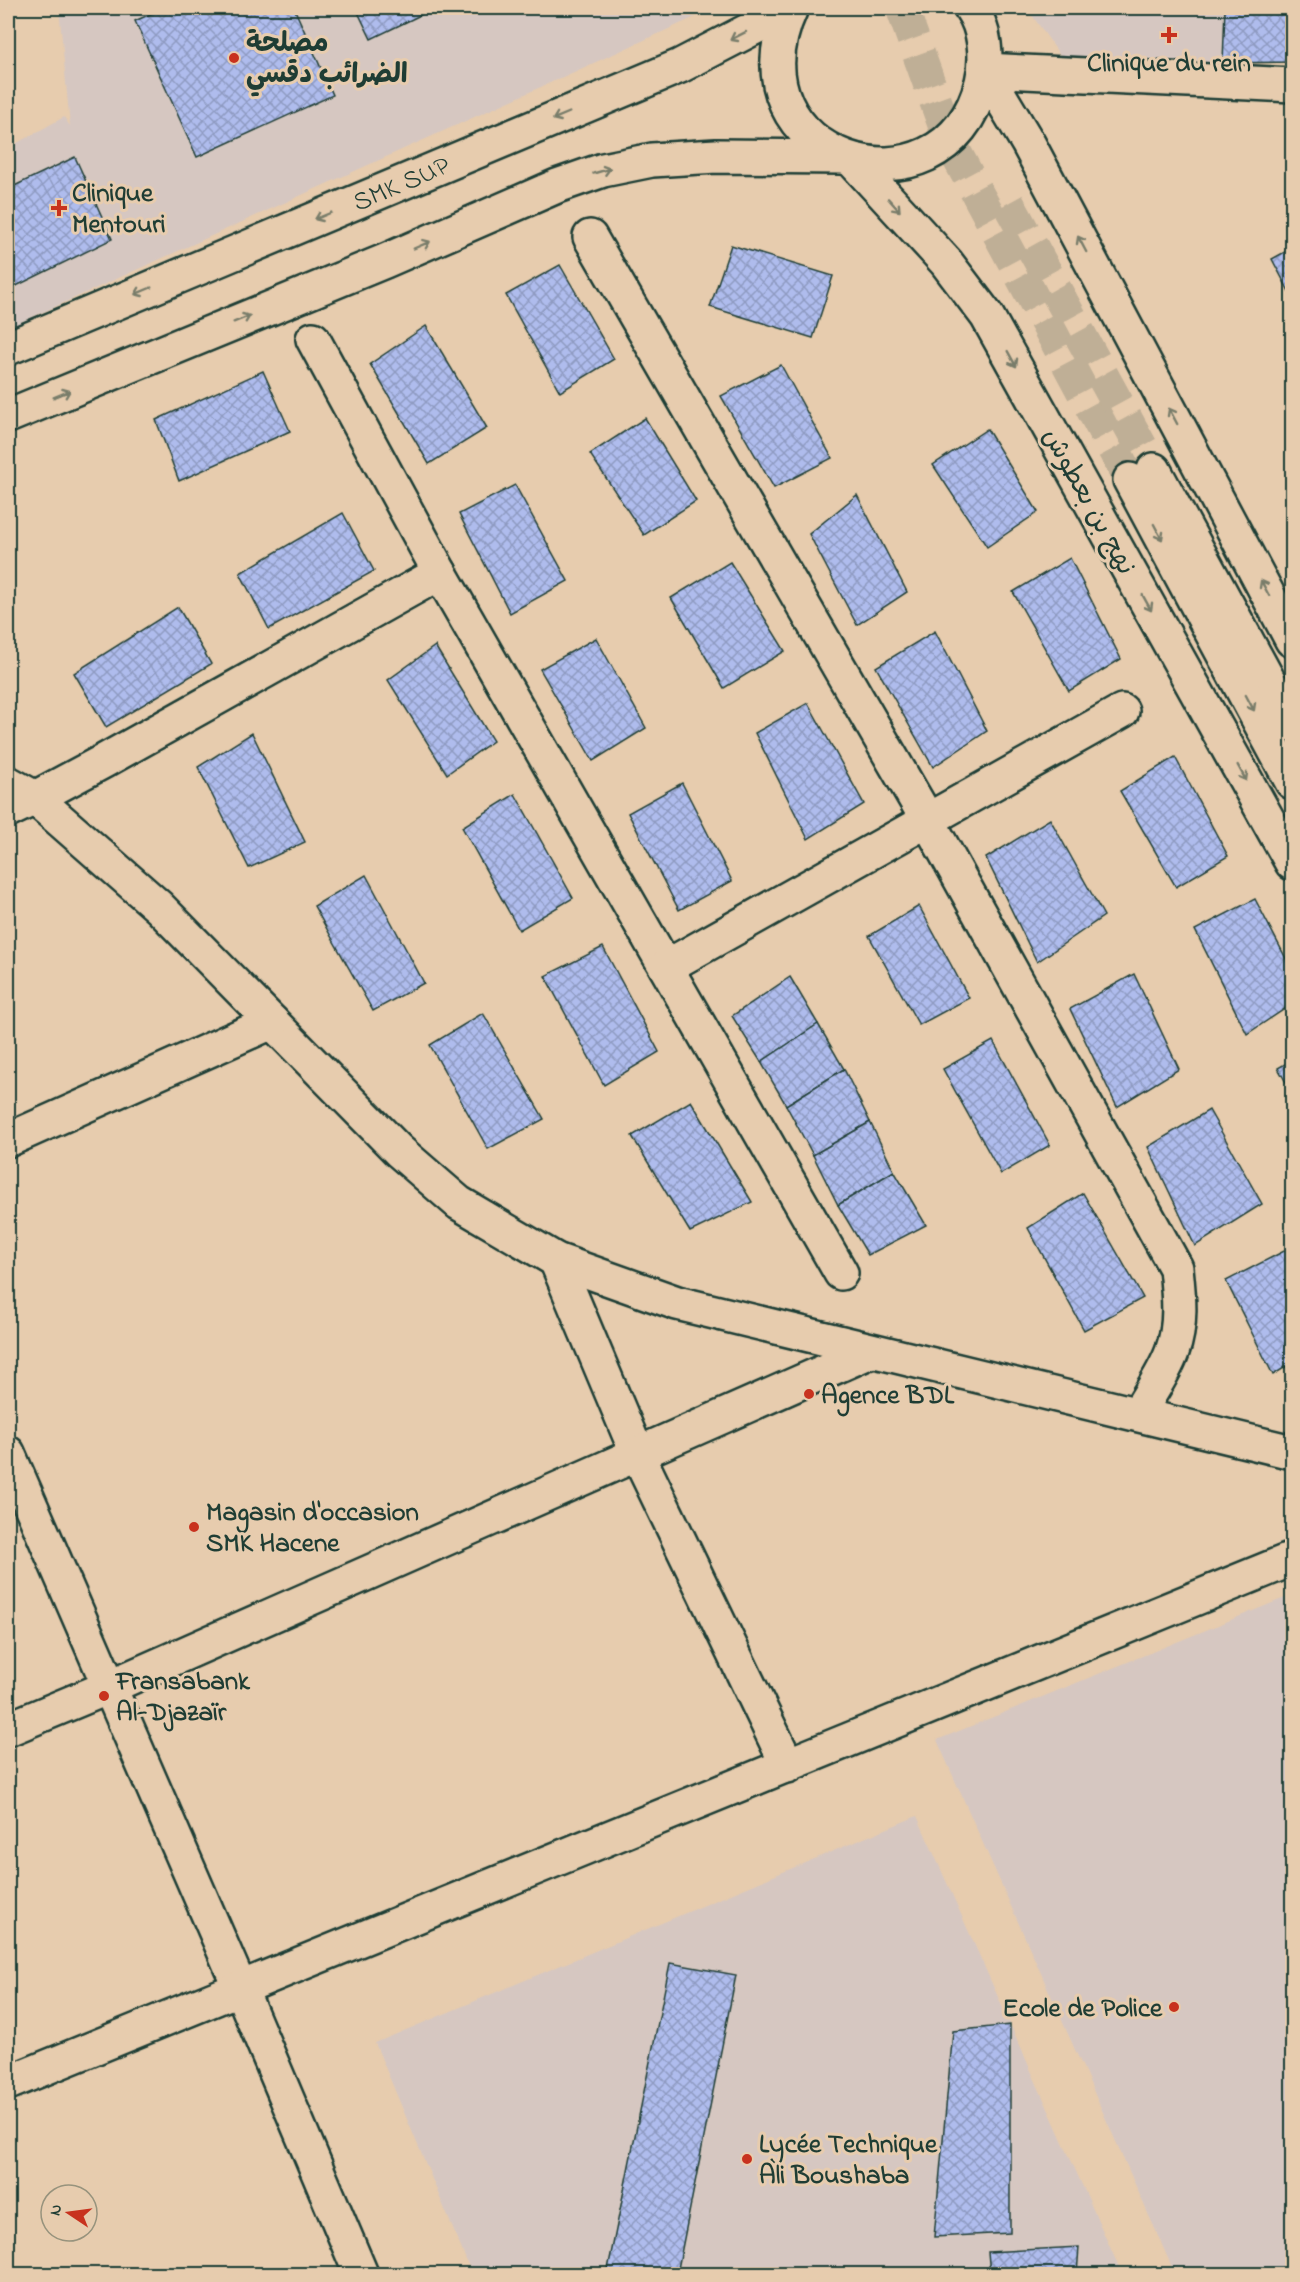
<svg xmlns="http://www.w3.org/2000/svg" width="1300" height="2282" font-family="'Indie Flower','Playpen Sans Arabic',sans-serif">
<defs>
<pattern id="building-cross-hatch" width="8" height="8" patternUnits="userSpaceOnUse" patternTransform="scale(1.5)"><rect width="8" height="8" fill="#afbced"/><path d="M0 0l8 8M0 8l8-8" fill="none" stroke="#8e9ac1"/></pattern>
</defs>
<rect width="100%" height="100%" fill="#e7ccae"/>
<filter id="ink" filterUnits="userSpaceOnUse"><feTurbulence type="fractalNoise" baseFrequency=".0167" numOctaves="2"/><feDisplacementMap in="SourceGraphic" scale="12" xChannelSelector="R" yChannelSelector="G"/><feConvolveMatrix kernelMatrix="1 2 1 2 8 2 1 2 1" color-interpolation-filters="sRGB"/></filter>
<g filter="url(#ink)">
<g fill="#d6c7c1">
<path d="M 59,8 L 701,8 L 704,13 L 8,328 L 8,148 L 64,117 L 70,126 Z"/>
<path d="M 1027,8 L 1292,8 L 1292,62 L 1066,64 Z"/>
<path d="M 1292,1595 L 1292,2274 L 1175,2274 L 937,1740 Z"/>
<path d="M 917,1816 L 1122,2274 L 472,2274 L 375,2043 Z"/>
</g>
<g fill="url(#building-cross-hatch)" stroke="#1f3d34" stroke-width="1.5">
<path d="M 164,8 L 294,8 L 333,95 L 197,157 L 135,21 Z"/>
<path d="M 356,8 L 435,8 L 371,39 Z"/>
<path d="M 1225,8 L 1292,8 L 1292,62 L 1223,63 Z"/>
<path d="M 75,157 L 112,239 L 8,290 L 8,189 Z"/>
<path d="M 731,245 L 833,276 L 813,338 L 710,307 Z"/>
<path d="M 1292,248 L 1292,297 L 1272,259 Z"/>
<path d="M 560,265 L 614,359 L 560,392 L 506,295 Z"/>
<path d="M 426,326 L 487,428 L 429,464 L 370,364 Z"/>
<path d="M 781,365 L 832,458 L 774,488 L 721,396 Z"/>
<path d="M 263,371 L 290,431 L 179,481 L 156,420 Z"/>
<path d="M 645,418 L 696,501 L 644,535 L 590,454 Z"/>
<path d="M 987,429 L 1038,512 L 987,547 L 933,465 Z"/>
<path d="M 515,485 L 568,581 L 510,613 L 459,514 Z"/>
<path d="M 857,495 L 907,592 L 857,625 L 809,534 Z"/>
<path d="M 343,513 L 374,571 L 269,629 L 240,573 Z"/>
<path d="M 1070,558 L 1121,659 L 1069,691 L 1013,592 Z"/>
<path d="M 730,562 L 785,651 L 724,688 L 671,598 Z"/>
<path d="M 178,607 L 211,664 L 106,727 L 74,673 Z"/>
<path d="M 935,631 L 987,731 L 933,767 L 876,667 Z"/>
<path d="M 596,638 L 646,728 L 593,761 L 540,669 Z"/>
<path d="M 435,646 L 493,741 L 447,774 L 388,680 Z"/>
<path d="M 808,703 L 864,804 L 808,839 L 755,733 Z"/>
<path d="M 252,733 L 305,842 L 249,868 L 198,767 Z"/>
<path d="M 1175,757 L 1228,856 L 1176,887 L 1120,791 Z"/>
<path d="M 682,783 L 732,881 L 679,910 L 628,813 Z"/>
<path d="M 515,794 L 573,898 L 519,930 L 462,827 Z"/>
<path d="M 1050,819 L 1104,916 L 1037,962 L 986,858 Z"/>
<path d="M 366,875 L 424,983 L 373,1011 L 314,906 Z"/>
<path d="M 1255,899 L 1292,970 L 1292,1004 L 1247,1034 L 1195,930 Z"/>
<path d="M 919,906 L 969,998 L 919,1025 L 869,936 Z"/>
<path d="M 603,947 L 659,1052 L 604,1085 L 545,976 Z"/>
<path d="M 1134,974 L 1179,1069 L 1117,1107 L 1070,1009 Z"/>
<path d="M 790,977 L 818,1024 L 761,1062 L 732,1016 Z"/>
<path d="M 483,1013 L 544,1119 L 488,1149 L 430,1045 Z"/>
<path d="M 818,1024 L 844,1069 L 786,1105 L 761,1062 Z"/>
<path d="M 993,1041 L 1050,1145 L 1001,1174 L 943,1069 Z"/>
<path d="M 1292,1060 L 1292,1093 L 1278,1068 Z"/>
<path d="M 844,1069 L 870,1122 L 813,1155 L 786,1105 Z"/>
<path d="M 691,1101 L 752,1202 L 690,1232 L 632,1136 Z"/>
<path d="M 1209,1110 L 1262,1204 L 1195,1246 L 1148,1147 Z"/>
<path d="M 870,1122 L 894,1171 L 838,1205 L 813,1155 Z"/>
<path d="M 894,1171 L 926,1225 L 868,1255 L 838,1205 Z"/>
<path d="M 1083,1193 L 1143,1298 L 1084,1330 L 1028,1228 Z"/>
<path d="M 1292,1247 L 1292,1363 L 1273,1375 L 1226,1281 Z"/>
<path d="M 670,1963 L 736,1975 L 677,2274 L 607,2274 Z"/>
<path d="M 1010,2025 L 1010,2233 L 934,2237 L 953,2031 Z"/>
<path d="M 1079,2247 L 1077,2274 L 990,2274 L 988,2252 Z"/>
</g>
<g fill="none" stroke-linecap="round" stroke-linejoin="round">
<g stroke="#bfaf96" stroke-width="33" stroke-dasharray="33 16" stroke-linecap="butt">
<path d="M 902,8 L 951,144 L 1130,480"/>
<path d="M 1008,203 L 1154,470"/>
</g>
<g stroke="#1f3d34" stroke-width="38">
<g id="street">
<path d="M 985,70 L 1292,85"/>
<path d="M 590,237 L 927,819 L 1176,1268 C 1179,1296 1182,1325 1172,1352 C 1164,1374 1149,1394 1138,1414"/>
<path d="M 313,339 L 440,573 L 841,1273"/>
<path d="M 8,783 L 35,798 L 159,907 L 399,1151 L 459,1203 L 556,1260 L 677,1303 L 1292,1452"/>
<path d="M 8,811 L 35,798 L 104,761 L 440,573"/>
<path d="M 666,967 L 1122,711"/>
<path d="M 8,1140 L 272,1022"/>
<path d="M 556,1260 L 637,1453 L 788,1766"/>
<path d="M 8,1453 L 241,1990 L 361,2274"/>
<path d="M 8,1729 L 109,1687 L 871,1351"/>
<path d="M 8,2083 L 1292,1559"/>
</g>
</g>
<g stroke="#1f3d34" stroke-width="38">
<g id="secondary">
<path d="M 8,348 L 680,66 L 790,9"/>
<path d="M 8,416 L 385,261 L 557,186 L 603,170 L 652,160 L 716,156 L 843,157"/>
</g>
</g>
<g stroke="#1f3d34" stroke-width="38">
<g id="primary">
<path d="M 791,8 C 722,159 944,231 982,82 C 988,58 985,28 971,8"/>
<path d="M 985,71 L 1028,143 L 1292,640"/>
<path d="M 854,162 L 946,262 L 987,316 L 1292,863"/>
<path d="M 1154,470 L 1292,724"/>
<path d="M 1130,480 L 1292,782"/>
</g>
</g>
<use href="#street" stroke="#e7ccae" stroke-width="33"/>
<use href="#secondary" stroke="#e7ccae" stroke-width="33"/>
<use href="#primary" stroke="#e7ccae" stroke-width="33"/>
</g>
<defs><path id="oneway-shaft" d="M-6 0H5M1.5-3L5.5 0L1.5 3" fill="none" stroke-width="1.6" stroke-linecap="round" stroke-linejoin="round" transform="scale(1.5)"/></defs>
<g stroke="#797d6b">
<use href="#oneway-shaft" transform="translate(738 36) rotate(153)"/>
<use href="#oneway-shaft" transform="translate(561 116) rotate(157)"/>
<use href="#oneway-shaft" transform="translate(602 171) rotate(-16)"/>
<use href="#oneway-shaft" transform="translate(894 205) rotate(48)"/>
<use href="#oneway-shaft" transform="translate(323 216) rotate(157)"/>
<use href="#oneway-shaft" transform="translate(1082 244) rotate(-118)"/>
<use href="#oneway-shaft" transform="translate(422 245) rotate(-23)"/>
<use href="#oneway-shaft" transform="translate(143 291) rotate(157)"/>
<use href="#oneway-shaft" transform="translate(242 319) rotate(-22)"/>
<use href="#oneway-shaft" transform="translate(1012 359) rotate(61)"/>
<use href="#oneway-shaft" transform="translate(62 394) rotate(-22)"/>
<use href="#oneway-shaft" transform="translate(1173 416) rotate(-118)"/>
<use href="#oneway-shaft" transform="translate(1158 532) rotate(62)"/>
<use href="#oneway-shaft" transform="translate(1265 588) rotate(-118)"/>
<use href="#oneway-shaft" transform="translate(1147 603) rotate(61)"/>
<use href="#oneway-shaft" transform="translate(1250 703) rotate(62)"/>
<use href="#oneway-shaft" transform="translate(1242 773) rotate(61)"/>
</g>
</g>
<g fill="#c8321e" stroke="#e7ccae" stroke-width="2">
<path d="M1166 26h6v6h6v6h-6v6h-6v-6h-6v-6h6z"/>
<circle cx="234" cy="58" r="6"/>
<path d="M56 199h6v6h6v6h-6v6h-6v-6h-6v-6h6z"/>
<circle cx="809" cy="1394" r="6"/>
<circle cx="194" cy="1527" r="6"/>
<circle cx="104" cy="1696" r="6"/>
<circle cx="1174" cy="2007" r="6"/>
<circle cx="747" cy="2159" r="6"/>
</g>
<g text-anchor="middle" stroke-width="6" stroke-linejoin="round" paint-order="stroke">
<g font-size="27" font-weight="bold" fill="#1f3d34" stroke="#e7ccae" text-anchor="start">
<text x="246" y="51">مصلحة<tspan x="246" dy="31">الضرائب دقسي</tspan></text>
<text x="1169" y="71" text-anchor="middle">Clinique du rein</text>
<text x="72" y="201">Clinique<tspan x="72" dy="31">Mentouri</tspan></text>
<text x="821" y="1403">Agence BDL</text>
<text x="206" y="1520">Magasin d'occasion<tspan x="206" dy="31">SMK Hacene</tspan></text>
<text x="116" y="1689">Fransabank<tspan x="116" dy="31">Al-Djazaïr</tspan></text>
<text x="1162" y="2016" text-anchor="end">Ecole de Police</text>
<text x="759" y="2152">Lycée Technique<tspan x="759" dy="31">Ali Boushaba</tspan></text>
</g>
<g font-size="27" fill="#1f3d34" stroke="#e7ccae">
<text transform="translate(401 183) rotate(-23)" y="9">SMK SUP</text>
<text transform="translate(1090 501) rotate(61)" y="9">نهج بن بعطوش</text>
</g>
</g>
<rect width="1300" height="2282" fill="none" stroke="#e7ccae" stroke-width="30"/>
<rect x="15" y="15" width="1270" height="2252" fill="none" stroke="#1f3d34" stroke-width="2" filter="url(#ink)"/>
<g transform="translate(69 2213) rotate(283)"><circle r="28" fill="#e7ccae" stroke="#97937d" stroke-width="1.5"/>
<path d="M0-4.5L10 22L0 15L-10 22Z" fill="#c8321e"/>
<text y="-9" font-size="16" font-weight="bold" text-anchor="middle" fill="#1f3d34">N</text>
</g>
</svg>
